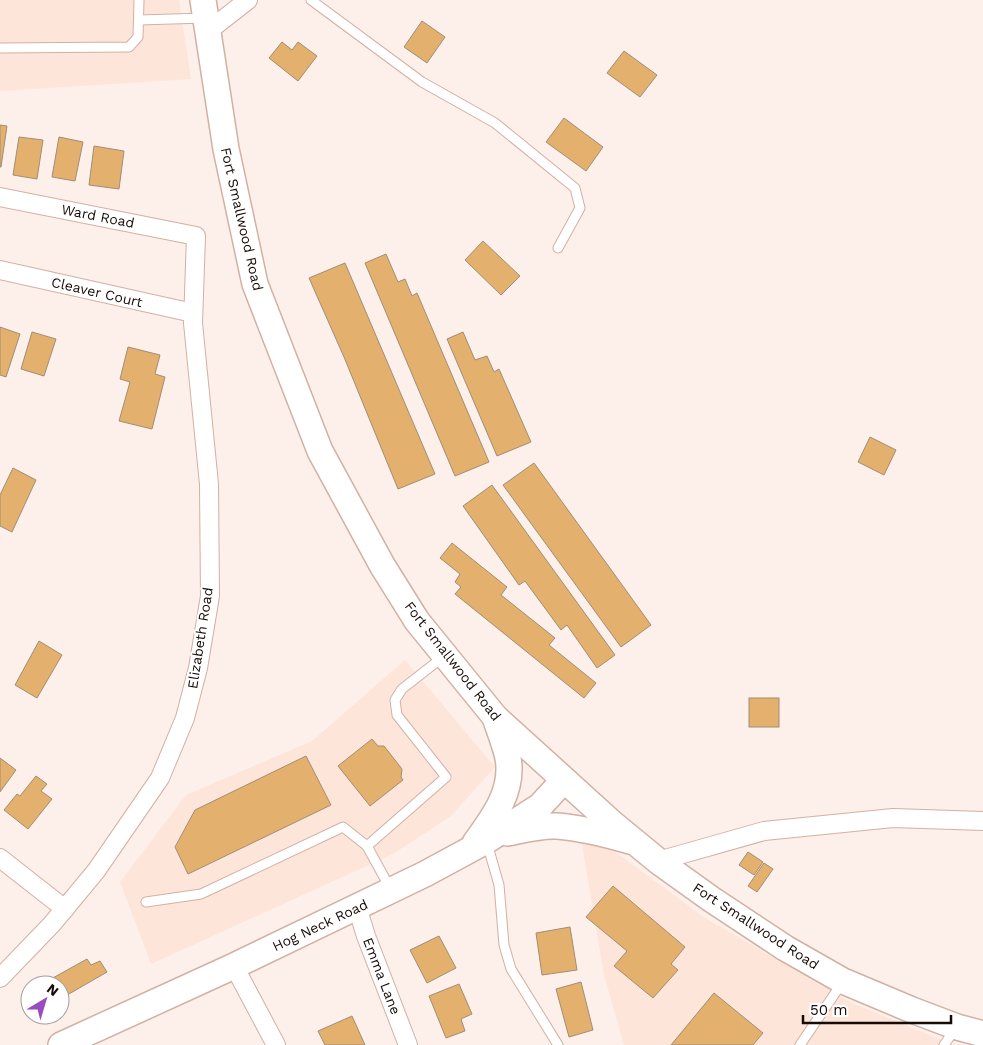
<svg xmlns="http://www.w3.org/2000/svg" width="983" height="1045" font-family="'Work Sans',sans-serif">
<rect width="100%" height="100%" fill="#fdefe9"/>
<g fill="#fee5da">
<path d="M 0,0 L 179,0 L 191,79 L 0,91 Z"/>
<path d="M 405,660 L 495,767 L 451,816 L 393,854 L 151,964 L 120,882 L 186,795 L 312,741 Z"/>
<path d="M 581,839 L 610,848 L 705,918 L 852,1003 L 954,1045 L 624,1045 L 604,975 Z"/>
</g>
<g fill="#e3b06d" stroke="#a18e76">
<path d="M 422,21 L 445,37 L 427,63 L 404,47 Z"/>
<path d="M 282,42 L 292,50 L 298,42 L 317,56 L 298,81 L 269,58 Z"/>
<path d="M 624,51 L 657,75 L 640,97 L 607,73 Z"/>
<path d="M 564,118 L 603,147 L 586,171 L 546,142 Z"/>
<path d="M 0,125 L 7,126 L 1,167 L 0,167 Z"/>
<path d="M 19,137 L 43,140 L 37,179 L 13,175 Z"/>
<path d="M 59,137 L 83,142 L 75,181 L 52,177 Z"/>
<path d="M 94,146 L 124,151 L 119,189 L 89,185 Z"/>
<path d="M 483,241 L 520,276 L 501,295 L 465,260 Z"/>
<path d="M 386,254 L 398,282 L 405,279 L 412,296 L 417,293 L 489,462 L 455,476 L 365,263 Z"/>
<path d="M 345,263 L 435,474 L 398,489 L 344,357 L 309,278 Z"/>
<path d="M 0,327 L 20,334 L 6,377 L 0,375 Z"/>
<path d="M 32,332 L 56,339 L 44,376 L 21,369 Z"/>
<path d="M 463,332 L 475,360 L 487,356 L 494,372 L 499,369 L 531,442 L 497,456 L 447,339 Z"/>
<path d="M 128,347 L 160,355 L 155,374 L 165,377 L 152,429 L 119,421 L 130,382 L 120,379 Z"/>
<path d="M 870,437 L 896,450 L 884,475 L 858,462 Z"/>
<path d="M 534,463 L 651,625 L 621,647 L 503,485 Z"/>
<path d="M 13,468 L 36,480 L 12,532 L 0,526 L 0,495 Z"/>
<path d="M 492,485 L 615,655 L 597,668 L 567,625 L 561,630 L 525,581 L 519,585 L 463,506 Z"/>
<path d="M 452,543 L 507,587 L 501,595 L 555,638 L 549,645 L 596,683 L 584,698 L 455,594 L 461,587 L 455,582 L 460,574 L 440,558 Z"/>
<path d="M 39,641 L 62,655 L 37,698 L 15,685 Z"/>
<rect x="749" y="698" width="30" height="29"/>
<path d="M 372,739 L 378,746 L 384,746 L 402,769 L 401,777 L 403,780 L 370,806 L 338,766 Z"/>
<path d="M 306,756 L 331,805 L 188,874 L 175,847 L 195,810 Z"/>
<path d="M 0,758 L 16,770 L 0,792 Z"/>
<path d="M 36,776 L 47,784 L 41,791 L 52,799 L 28,829 L 4,810 L 17,794 L 20,796 Z"/>
<path d="M 748,852 L 763,862 L 754,875 L 739,865 Z"/>
<path d="M 764,863 L 773,869 L 757,892 L 748,886 Z"/>
<path d="M 613,886 L 685,947 L 671,964 L 678,970 L 653,998 L 614,966 L 627,951 L 586,917 Z"/>
<path d="M 570,927 L 577,970 L 542,975 L 536,933 Z"/>
<path d="M 439,936 L 456,968 L 427,983 L 410,950 Z"/>
<path d="M 87,959 L 91,965 L 100,961 L 107,972 L 62,998 L 60,994 L 60,985 L 55,985 L 51,979 Z"/>
<path d="M 581,982 L 593,1030 L 569,1037 L 556,989 Z"/>
<path d="M 459,984 L 472,1014 L 461,1019 L 465,1031 L 446,1038 L 429,996 Z"/>
<path d="M 714,993 L 763,1033 L 753,1045 L 671,1045 Z"/>
<path d="M 352,1016 L 365,1045 L 325,1045 L 318,1031 Z"/>
</g>
<g fill="none" stroke-linecap="round" stroke-linejoin="round">
<g stroke="#d1b1a4" stroke-width="11">
<g id="service">
<path d="M 311,0 L 422,82 L 495,123 L 575,188 L 580,208 L 558,248"/>
<path d="M 139,20 L 205,18"/>
<path d="M 0,48 L 129,47 L 138,37 L 139,0"/>
<path d="M 487,843 L 499,885 L 504,945 L 511,969 L 558,1045"/>
<path d="M 367,846 L 446,777 L 397,715 L 395,700 L 402,689 L 443,657"/>
<path d="M 146,902 L 201,894 L 343,827 L 367,846 L 390,888"/>
<path d="M 800,1045 L 842,983"/>
<path d="M 944,1045 L 955,1029"/>
</g>
</g>
<g stroke="#d1b1a4" stroke-width="20">
<g id="minor">
<path d="M 207,32 L 248,0"/>
<path d="M 0,197 L 196,236 L 193,323 L 209,484 L 210,596 L 198,668 L 185,718 L 160,778 L 96,871 L 52,924 L 0,978"/>
<path d="M 0,270 L 193,313"/>
<path d="M 0,858 L 65,909"/>
<path d="M 658,861 L 764,831 L 893,818 L 983,821"/>
<path d="M 357,907 L 366,936 L 408,1045"/>
<path d="M 234,966 L 276,1045"/>
</g>
</g>
<g stroke="#d1b1a4" stroke-width="28">
<g id="secondary">
<path d="M 203,0 L 226,149 L 255,284 L 320,451 L 382,565 L 417,621 L 495,717 L 613,824 L 658,861 L 711,899 L 785,948 L 843,981 L 912,1010 L 957,1027 L 983,1034"/>
<path d="M 507,833 C 523,830 540,825 557,826 C 581,828 606,834 630,841"/>
<path d="M 475,843 C 493,818 514,791 508,758 C 505,744 499,730 495,717"/>
<path d="M 61,1045 L 234,966 L 425,874 L 486,841 L 540,806 L 564,780"/>
</g>
</g>
<use href="#service" stroke="#fff" stroke-width="9"/>
<use href="#minor" stroke="#fff" stroke-width="18"/>
<use href="#secondary" stroke="#fff" stroke-width="25"/>
</g>
<g text-anchor="middle" stroke-width="4" stroke-linejoin="round" paint-order="stroke">
<g font-size="14" fill="#160b07" stroke="#fff">
<text transform="translate(98 216) rotate(11)" y="5">Ward Road</text>
<text transform="translate(242 219) rotate(77)" y="5">Fort Smallwood Road</text>
<text transform="translate(97 292) rotate(13)" y="5">Cleaver Court</text>
<text transform="translate(200 638) rotate(-81)" y="5">Elizabeth Road</text>
<text transform="translate(453 661) rotate(52)" y="5">Fort Smallwood Road</text>
<text transform="translate(320 925) rotate(-25)" y="5">Hog Neck Road</text>
<text transform="translate(756 926) rotate(33)" y="5">Fort Smallwood Road</text>
<text transform="translate(382 976) rotate(69)" y="5">Emma Lane</text>
</g>
</g>
<g transform="translate(45 1000) rotate(38)"><circle r="24" fill="#ffffff" stroke="#a29d9c"/>
<path d="M0-4L9 19L0 12L-9 19Z" fill="#984cbe"/>
<text y="-8" font-size="14" font-weight="bold" text-anchor="middle" fill="#160b07">N</text>
</g>
<path d="M803 1015v8h148v-8" fill="none" stroke="#160b07" stroke-width="2.5"/>
<text x="810" y="1015" font-size="15" fill="#160b07" stroke="#ffffff" stroke-width="4" paint-order="stroke">50 m</text>
</svg>
